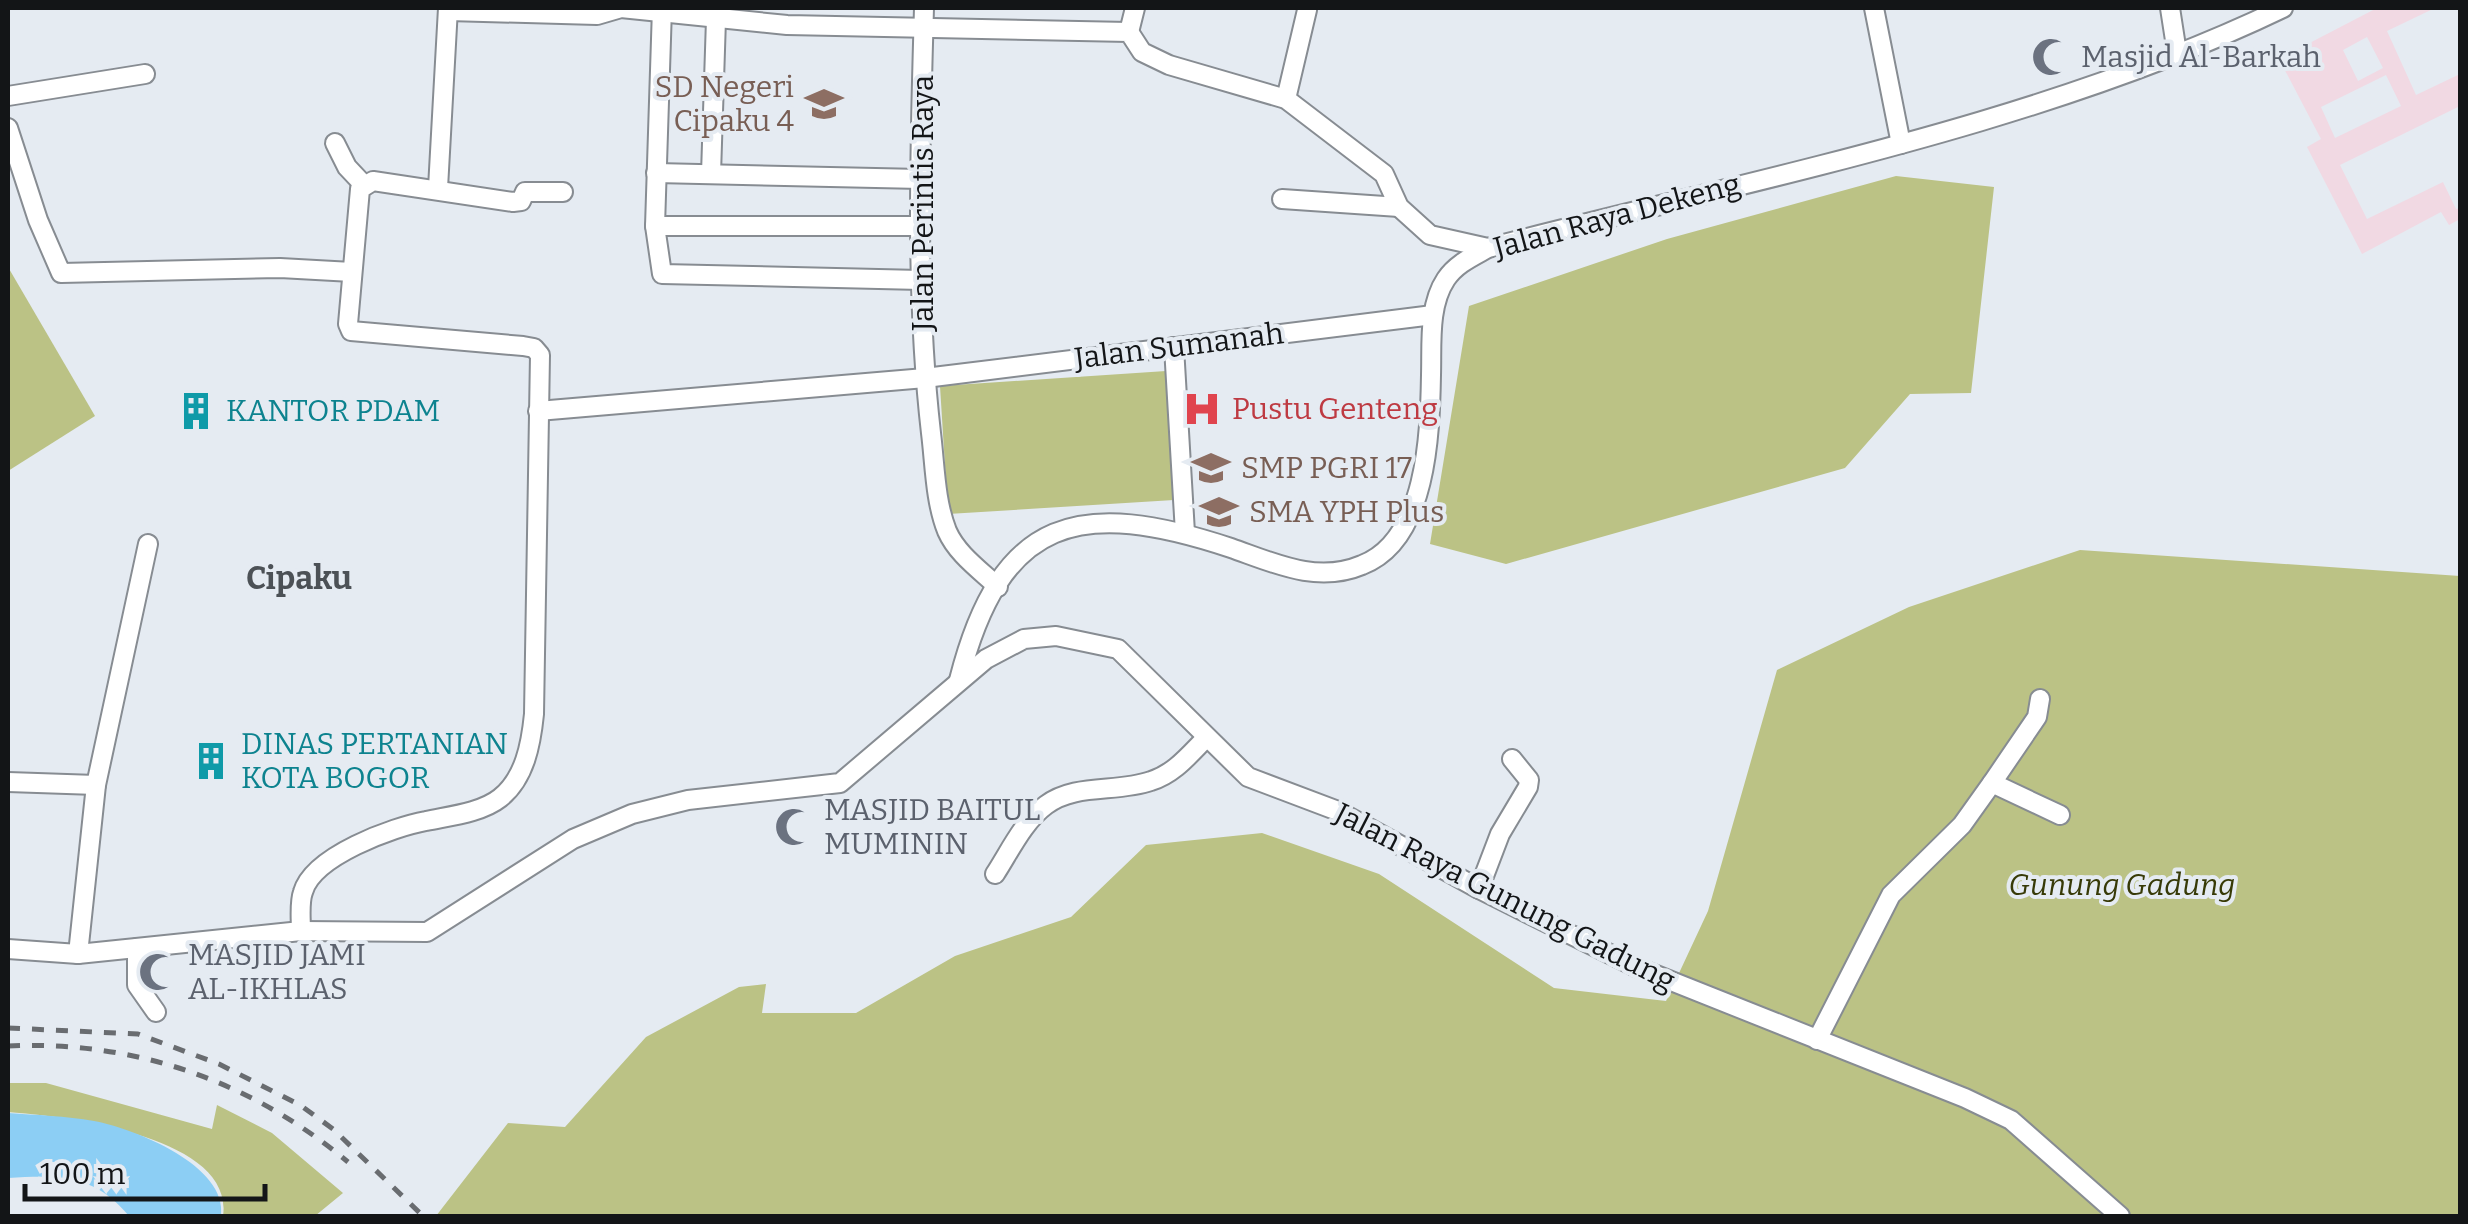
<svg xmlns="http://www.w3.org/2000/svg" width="2468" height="1224" font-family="Bitter,serif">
<rect width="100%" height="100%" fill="#e5ebf2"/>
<path fill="#f1d9e3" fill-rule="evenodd" d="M 2377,8 L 2435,8 L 2387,31 L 2416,95 L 2460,74 L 2460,106 L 2340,165 L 2367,219 L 2443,182 L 2456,209 L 2460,208 L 2460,219 L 2449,225 L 2441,212 L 2362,254 L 2307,147 L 2321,139 L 2279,59 ZM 2367,37 L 2383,68 L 2358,81 L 2343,50 ZM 2386,75 L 2401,106 L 2335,138 L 2321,107 Z"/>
<g fill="#bbc285">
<path d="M 1896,176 L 1994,187 L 1971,393 L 1910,394 L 1845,468 L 1506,564 L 1430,544 L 1469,306 L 1667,239 Z"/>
<path d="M 8,267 L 95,416 L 8,471 Z"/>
<path d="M 1166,371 L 1174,500 L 948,514 L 940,386 Z"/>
<path d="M 2080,550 L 2460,576 L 2460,1216 L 436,1216 L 508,1123 L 565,1127 L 646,1037 L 739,987 L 766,984 L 762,1013 L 856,1013 L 955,956 L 1071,917 L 1146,845 L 1262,833 L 1379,874 L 1554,988 L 1666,1001 L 1708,911 L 1777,670 L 1909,607 Z"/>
<path d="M 8,1083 L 46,1083 L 212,1129 L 217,1105 L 272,1133 L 343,1193 L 315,1216 L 223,1216 C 235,1136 63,1116 8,1112 Z"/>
</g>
<path fill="#8ccef4" d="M 8,1113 C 36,1115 66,1116 94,1121 C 136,1129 228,1166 221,1216 L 129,1216 C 94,1174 60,1175 8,1178 Z"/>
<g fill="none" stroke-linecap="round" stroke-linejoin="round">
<g stroke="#878c92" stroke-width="22">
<g id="minor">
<path d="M 662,8 L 655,226 L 662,274 L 921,280"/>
<path d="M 924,8 C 920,149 915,293 931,433 C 935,465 935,501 947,531 C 957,554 980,570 998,587"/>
<path d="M 1874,8 L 1901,144"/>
<path d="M 2170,8 L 2177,53"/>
<path d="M 448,11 L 597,15 L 621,8 L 787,25 L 1129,32 L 1142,52 L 1169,65 L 1286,99 L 1384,174 L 1399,207 L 1430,235 L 1488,248"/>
<path d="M 1129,32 L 1135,8"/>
<path d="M 8,96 L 145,74"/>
<path d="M 1286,99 L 1307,10"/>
<path d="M 8,128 L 38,220 L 61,273 L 280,268 L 352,272"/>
<path d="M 335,143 L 347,167 L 363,184"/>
<path d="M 656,173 L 921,179"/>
<path d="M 711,174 L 716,19"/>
<path d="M 438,188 L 448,8"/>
<path d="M 1282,199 L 1399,207"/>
<path d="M 655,226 L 921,226"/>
<path d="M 1174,347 L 1185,533"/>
<path d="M 538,411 L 925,378 L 1433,315"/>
<path d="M 959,680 C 1001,515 1080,498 1231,548 C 1274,563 1317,584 1362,565 C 1427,540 1430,434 1431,375 C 1432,344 1428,306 1446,279 C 1456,264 1472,257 1488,248 C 1749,180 2040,125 2283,8"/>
<path d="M 8,782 L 96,785"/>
<path d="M 1992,783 L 2037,717 L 2040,699"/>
<path d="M 995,874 C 1010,851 1023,822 1046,805 C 1075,783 1117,793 1151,781 C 1174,774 1189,755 1206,738"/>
<path d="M 1479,889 L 1500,834 L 1528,787 L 1529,780 L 1512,759"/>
<path d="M 301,931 C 301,919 299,903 303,892 C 313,856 393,827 426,821 C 449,816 481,813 500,798 C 525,778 531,744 534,714 L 540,355 L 534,348 L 523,346 L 351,331 L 348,324 L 360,189 L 373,181 L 513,202 L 521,201 L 525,192 L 563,192"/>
<path d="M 137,948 L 137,985 L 156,1012"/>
<path d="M 8,949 L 78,954 L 301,931 L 427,932 L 573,839 L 632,814 L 688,800 L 840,783 L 986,659 L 1024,639 L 1056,636 L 1118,649 L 1248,777 L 1338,811 L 1479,889 L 1636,967 L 1965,1098 L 2011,1120 L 2120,1216"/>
<path d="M 78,954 L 96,785 L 148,544"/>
<path d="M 1817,1040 L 1891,895 L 1962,825 L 1992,783 L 2060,815"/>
</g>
</g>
<use href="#minor" stroke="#fff" stroke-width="18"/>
<g stroke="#696c70" stroke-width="5" stroke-dasharray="12 12" stroke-linecap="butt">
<path d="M 8,1028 L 138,1034 L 219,1064 L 300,1105 L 333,1129 L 423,1216"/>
<path d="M 8,1046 C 134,1040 251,1081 348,1162"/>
</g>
</g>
<defs>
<g id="mosque-bare" transform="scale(3)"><path d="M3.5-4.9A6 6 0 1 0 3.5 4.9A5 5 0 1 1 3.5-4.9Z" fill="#6b7280" stroke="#e5ebf2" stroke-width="2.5" paint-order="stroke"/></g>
<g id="school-bare" transform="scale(3)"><path d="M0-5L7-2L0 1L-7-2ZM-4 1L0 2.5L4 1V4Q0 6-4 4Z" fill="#8d6e63" stroke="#e5ebf2" stroke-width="2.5" paint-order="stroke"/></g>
<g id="hospital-bare" transform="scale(3)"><path d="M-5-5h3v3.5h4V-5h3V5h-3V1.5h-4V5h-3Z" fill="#e0444e" stroke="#e5ebf2" stroke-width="2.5" paint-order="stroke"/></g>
<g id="building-bare" transform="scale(3)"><path d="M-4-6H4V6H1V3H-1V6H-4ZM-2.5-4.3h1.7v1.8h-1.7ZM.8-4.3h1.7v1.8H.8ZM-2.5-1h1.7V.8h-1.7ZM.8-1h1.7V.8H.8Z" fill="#0f9aa8" stroke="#e5ebf2" stroke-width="2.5" paint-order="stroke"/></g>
</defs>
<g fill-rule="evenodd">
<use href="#mosque-bare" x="2051" y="57"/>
<use href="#school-bare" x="824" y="104"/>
<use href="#hospital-bare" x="1202" y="409"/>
<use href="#building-bare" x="196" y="411"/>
<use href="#school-bare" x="1211" y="468"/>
<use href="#school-bare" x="1219" y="512"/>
<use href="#building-bare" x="211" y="761"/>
<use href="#mosque-bare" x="794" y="827"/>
<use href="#mosque-bare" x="158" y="972"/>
</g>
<g text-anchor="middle" stroke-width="8" stroke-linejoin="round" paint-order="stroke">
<g font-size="30" fill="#5b616d" stroke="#e5ebf2" text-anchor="start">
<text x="2081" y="67">Masjid Al-Barkah</text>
<text x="824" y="820">MASJID BAITUL<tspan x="824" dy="34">MUMININ</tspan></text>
<text x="188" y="965">MASJID JAMI<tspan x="188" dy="34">AL-IKHLAS</tspan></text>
</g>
<g font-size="30" fill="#785e54" stroke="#e5ebf2" text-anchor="start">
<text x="794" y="97" text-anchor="end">SD Negeri<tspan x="794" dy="34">Cipaku 4</tspan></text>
<text x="1241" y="478">SMP PGRI 17</text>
<text x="1249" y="522">SMA YPH Plus</text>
</g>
<g font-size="30" fill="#131517" stroke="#e5ebf2">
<text transform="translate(923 203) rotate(-90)" y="10">Jalan Perintis Raya</text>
<text transform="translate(1617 216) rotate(-15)" y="10">Jalan Raya Dekeng</text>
<text transform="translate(1179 346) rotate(-7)" y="10">Jalan Sumanah</text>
<text transform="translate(1505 897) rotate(27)" y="10">Jalan Raya Gunung Gadung</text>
</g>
<g font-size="30" fill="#be3a42" stroke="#e5ebf2" text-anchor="start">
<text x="1232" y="419">Pustu Genteng</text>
</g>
<g font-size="30" fill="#0d838f" stroke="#e5ebf2" text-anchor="start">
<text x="226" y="421">KANTOR PDAM</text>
<text x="241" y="754">DINAS PERTANIAN<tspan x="241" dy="34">KOTA BOGOR</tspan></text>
</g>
<g font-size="30" font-style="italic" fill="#373a07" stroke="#e5ebf2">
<text x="2122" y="895">Gunung Gadung</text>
</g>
<g font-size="32" font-weight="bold" fill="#4c5156" stroke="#e5ebf2">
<text x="299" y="589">Cipaku</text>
</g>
</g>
<rect width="2468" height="1224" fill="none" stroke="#131517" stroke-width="20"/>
<path d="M25 1184v15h240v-15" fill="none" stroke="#131517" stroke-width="5"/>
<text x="40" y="1184" font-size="30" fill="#131517" stroke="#e5ebf2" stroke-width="8" paint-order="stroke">100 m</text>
</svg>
